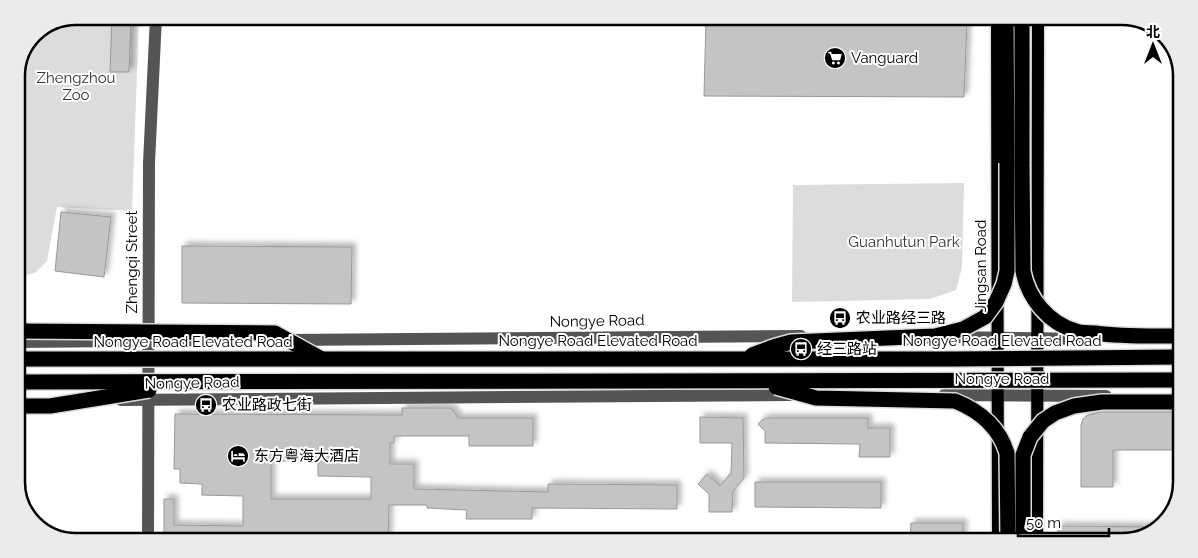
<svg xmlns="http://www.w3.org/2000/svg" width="1198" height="558" font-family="Raleway,'Noto Sans SC',sans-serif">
<defs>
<filter id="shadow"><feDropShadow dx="4" dy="-4" stdDeviation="2.5" flood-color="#0004"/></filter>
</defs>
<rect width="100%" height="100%" fill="#fff"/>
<g fill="#dcdcdc">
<path d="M 76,16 L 139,17 L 132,211 L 57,207 L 47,261 L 35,273 L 16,277 L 16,72 L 34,33 Z"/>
<path d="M 964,183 L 962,267 L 956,290 L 930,299 L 792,302 L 793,185 Z"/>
</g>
<g fill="#c4c4c4" stroke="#999" fill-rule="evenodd" filter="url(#shadow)">
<path d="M 112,16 L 131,16 L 129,72 L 110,72 Z"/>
<path d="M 706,19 L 967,20 L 964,97 L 704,96 Z"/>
<path d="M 61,212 L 111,217 L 104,277 L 55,271 Z"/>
<path d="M 182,246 L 352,247 L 351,304 L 182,303 Z"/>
<path d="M 402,408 L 450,408 L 453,410 L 458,418 L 533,418 L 533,446 L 469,446 L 469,436 L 394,436 L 394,443 L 390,443 L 390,464 L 414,464 L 414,489 L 548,492 L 548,484 L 677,485 L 677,509 L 532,508 L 532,519 L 466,519 L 467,510 L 427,508 L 427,505 L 389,505 L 388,539 L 164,538 L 164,499 L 174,499 L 174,525 L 243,526 L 243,496 L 202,495 L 202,484 L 180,483 L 180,469 L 174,469 L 175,414 L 402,415 ZM 271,461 L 318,461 L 318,476 L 371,477 L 371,499 L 271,499 Z"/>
<path d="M 1100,412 L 1178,412 L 1178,450 L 1113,450 L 1113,487 L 1081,487 L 1081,425 L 1083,419 L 1088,415 Z"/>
<path d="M 700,417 L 743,418 L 744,478 L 733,491 L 732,512 L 709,512 L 709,494 L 698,484 L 707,474 L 720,486 L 731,473 L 732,443 L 700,443 Z"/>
<path d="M 767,418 L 868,418 L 868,428 L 890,428 L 890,457 L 859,457 L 860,444 L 765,443 L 765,431 L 758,424 L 762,420 Z"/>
<path d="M 755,482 L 881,482 L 881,508 L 755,507 Z"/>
<path d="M 911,523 L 963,523 L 963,541 L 910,541 Z"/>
<path d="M 1058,526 L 1159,527 L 1155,532 L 1122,542 L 1058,541 Z"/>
</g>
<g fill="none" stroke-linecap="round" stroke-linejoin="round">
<g stroke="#dbdbdb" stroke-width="15">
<g id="major">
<path d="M 997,20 L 998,541"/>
<path d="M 1037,541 L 1038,20"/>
</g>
</g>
<g stroke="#dbdbdb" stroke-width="18">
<g id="highway">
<path d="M 1006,20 L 1007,163"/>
<path d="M 1022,20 L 1022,164"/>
</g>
</g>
<g stroke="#555" stroke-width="12">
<path d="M 944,337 L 1091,339"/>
<path d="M 286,340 L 801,336"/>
<path d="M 16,342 L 241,340"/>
<path d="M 944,395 L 1106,396"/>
<path d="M 121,400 L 791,395"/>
<path d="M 148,538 L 149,163 L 156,17"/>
</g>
<use href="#major" stroke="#000" stroke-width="12"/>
<use href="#highway" stroke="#000" stroke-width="15"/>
<g stroke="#dbdbdb" stroke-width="18" stroke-linecap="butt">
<g id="highway-bridge">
<path d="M 1022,164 L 1023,271 C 1028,298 1048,323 1076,331 C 1081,333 1089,333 1095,333 C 1123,337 1151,336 1179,336"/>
<path d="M 16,331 L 275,333 L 320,358"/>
<path d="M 752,355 L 773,347 L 791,342 L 935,336 L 963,329 L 985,317 L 996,302 L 1004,284 L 1007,271 L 1007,163"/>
<path d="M 16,359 L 953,359 L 1179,357"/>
<path d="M 16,382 L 1178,380"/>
<path d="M 776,387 L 816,398 L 955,401 C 980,411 999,427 1007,453 L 1008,541"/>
<path d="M 16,406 L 50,406 L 149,390"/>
<path d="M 1023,541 L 1023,455 L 1030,437 L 1043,421 L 1055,413 L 1074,406 L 1102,402 L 1178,402"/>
</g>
</g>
<use href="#highway-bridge" stroke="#000" stroke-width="15"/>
</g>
<defs>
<g id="supermarket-disc" transform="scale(1.125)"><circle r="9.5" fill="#000" stroke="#fff"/><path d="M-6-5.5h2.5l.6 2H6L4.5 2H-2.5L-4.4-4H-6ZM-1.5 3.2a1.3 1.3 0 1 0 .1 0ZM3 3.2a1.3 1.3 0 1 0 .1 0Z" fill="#fff"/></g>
<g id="bus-disc" transform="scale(1.125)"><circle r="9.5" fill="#000" stroke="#fff"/><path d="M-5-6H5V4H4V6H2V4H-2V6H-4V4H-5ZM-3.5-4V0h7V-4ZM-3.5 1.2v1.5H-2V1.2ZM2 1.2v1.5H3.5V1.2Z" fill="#fff"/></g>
<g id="hotel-disc" transform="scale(1.125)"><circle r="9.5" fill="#000" stroke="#fff"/><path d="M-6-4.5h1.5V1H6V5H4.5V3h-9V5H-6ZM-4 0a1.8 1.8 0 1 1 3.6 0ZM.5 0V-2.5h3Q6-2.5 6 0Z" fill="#fff"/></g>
</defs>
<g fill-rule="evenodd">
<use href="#supermarket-disc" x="835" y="58"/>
<use href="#bus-disc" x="840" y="318"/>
<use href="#bus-disc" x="801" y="349"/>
<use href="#bus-disc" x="206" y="405"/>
<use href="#hotel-disc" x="238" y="456"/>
</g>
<g text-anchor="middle" stroke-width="4" stroke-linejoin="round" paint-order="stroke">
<g font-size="15" fill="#000" stroke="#fff" text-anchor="start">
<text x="851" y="63">Vanguard</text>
<text x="856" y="323">农业路经三路</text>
<text x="817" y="354">经三路站</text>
<text x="222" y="410">农业路政七街</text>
<text x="254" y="461">东方粤海大酒店</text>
</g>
<g font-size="15" fill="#333" stroke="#fff">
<text x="76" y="83">Zhengzhou<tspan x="76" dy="17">Zoo</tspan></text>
<text x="904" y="247">Guanhutun Park</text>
</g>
<g font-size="15" fill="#000" stroke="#fff">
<text transform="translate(132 262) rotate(-90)" y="5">Zhengqi Street</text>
<text transform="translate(981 266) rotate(-90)" y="5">Jingsan Road</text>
<text transform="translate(597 321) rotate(-1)" y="5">Nongye Road</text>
<text x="598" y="346">Nongye Road Elevated Road</text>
<text x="1002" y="346">Nongye Road Elevated Road</text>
<text x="193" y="347">Nongye Road Elevated Road</text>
<text x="1002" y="384">Nongye Road</text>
<text transform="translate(192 383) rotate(-1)" y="5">Nongye Road</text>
</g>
</g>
<path d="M0 0H1198V558H0ZM76 25H1122A51 51 0 0 1 1173 76V482A51 51 0 0 1 1122 533H76A51 51 0 0 1 25 482V76A51 51 0 0 1 76 25Z" fill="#ebebeb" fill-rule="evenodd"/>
<path fill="none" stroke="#000" stroke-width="2.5" d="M76 25H1122A51 51 0 0 1 1173 76V482A51 51 0 0 1 1122 533H76A51 51 0 0 1 25 482V76A51 51 0 0 1 76 25Z"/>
<g transform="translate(1153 45)" stroke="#ffffff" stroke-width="4" paint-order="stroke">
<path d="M0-4L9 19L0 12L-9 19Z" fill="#000000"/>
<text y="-8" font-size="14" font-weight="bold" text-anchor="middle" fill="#000000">北</text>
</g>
<path d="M1018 528v8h91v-8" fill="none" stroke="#000000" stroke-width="2.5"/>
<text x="1026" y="528" font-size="15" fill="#000000" stroke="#ffffff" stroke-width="4" paint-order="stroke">50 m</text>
</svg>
